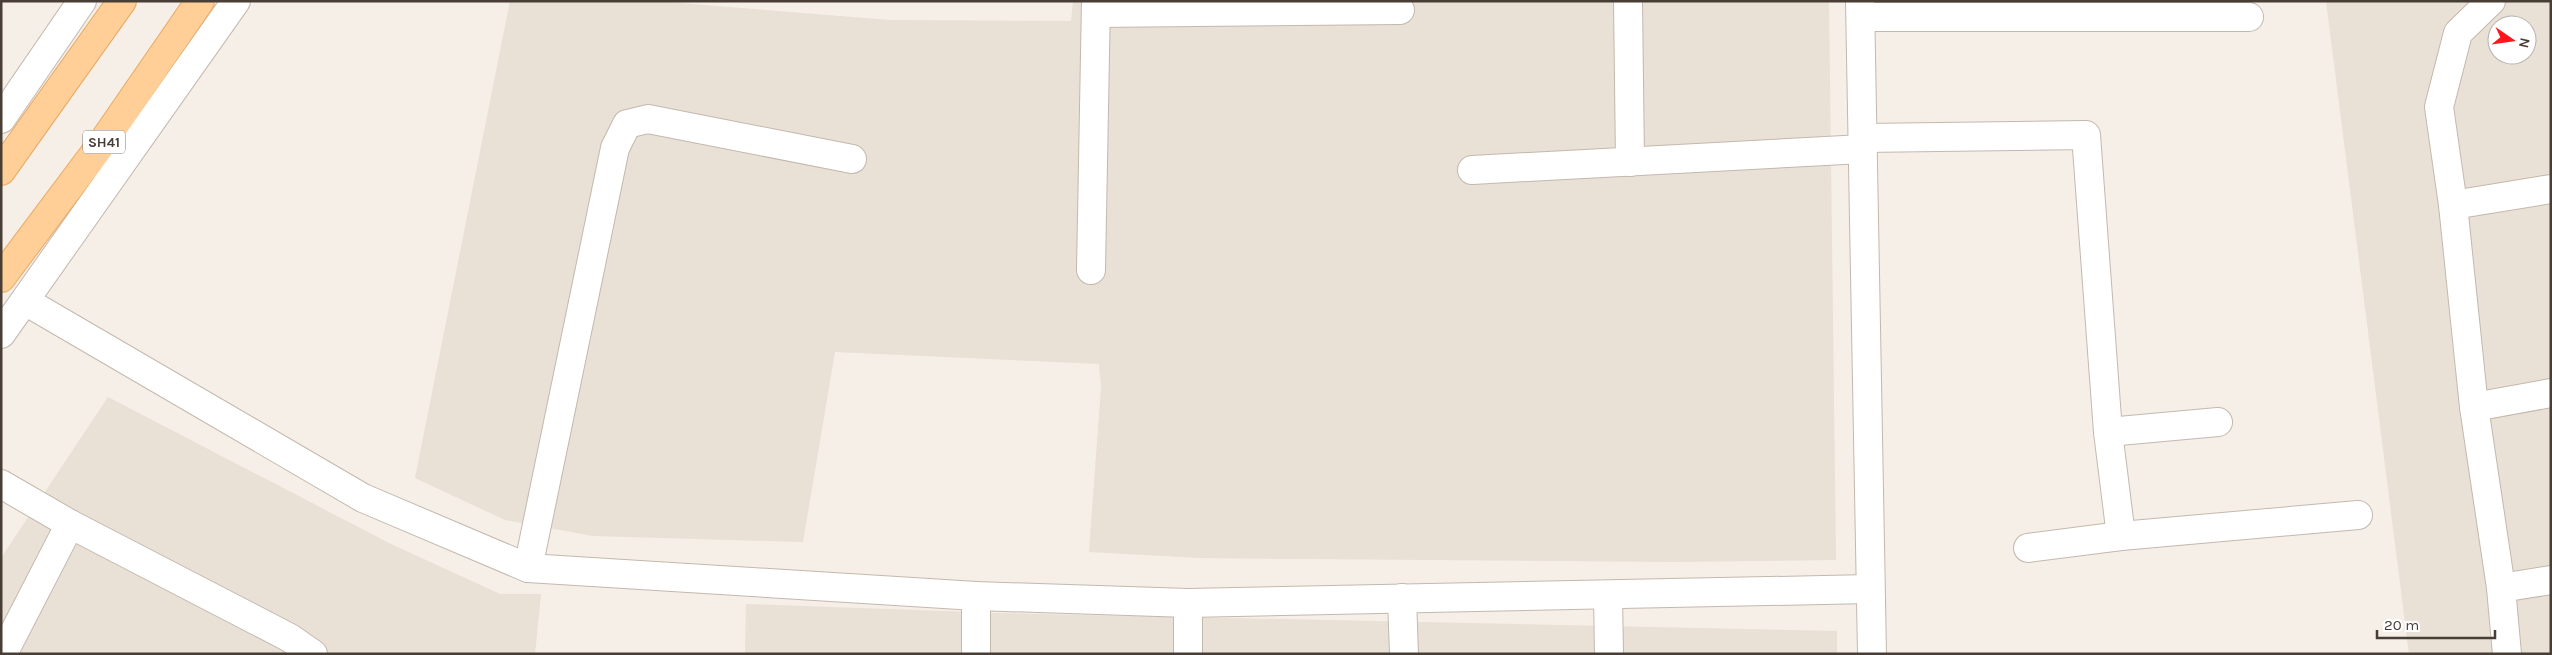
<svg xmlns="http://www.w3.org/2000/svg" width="2552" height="655" font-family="Karla,sans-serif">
<rect width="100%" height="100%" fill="#f5efe8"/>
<g fill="#e9e0d6" fill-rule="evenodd">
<path d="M 510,1 L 655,1 L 890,20 L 1071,21 L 1073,1 L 1829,1 L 1836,560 L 1675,562 L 1308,559 L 1201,558 L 1089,552 L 1101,387 L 1099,364 L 835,352 L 803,542 L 593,536 L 505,520 L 415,478 Z"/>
<path d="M 2326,1 L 2551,1 L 2551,654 L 2409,654 ZM 2497,25 L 2527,25 L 2527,55 L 2497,55 Z"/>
<path d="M 108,397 L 391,544 L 500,594 L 541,594 L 535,654 L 1,654 L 1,558 Z"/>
<path d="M 746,604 L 998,613 L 1837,631 L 1837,654 L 745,654 Z"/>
</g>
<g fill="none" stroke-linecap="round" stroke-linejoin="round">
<g stroke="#c4b8ad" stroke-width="30">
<g id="minor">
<path d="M 1628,1 L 1630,162"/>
<path d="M 1860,1 L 1872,654"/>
<path d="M 2491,1 L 2458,33 L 2439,107 L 2453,205 L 2474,407 L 2501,588 L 2507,654"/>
<path d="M 1096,13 L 1400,10"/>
<path d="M 1861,17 L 2249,17"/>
<path d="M 1863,138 L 2086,135 L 2108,432 L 2218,422"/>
<path d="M 1472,170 L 1863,149"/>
<path d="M 2453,205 L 2551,189"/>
<path d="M 1091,270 L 1096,1"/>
<path d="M 25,301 L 363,498 L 528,568 L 976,596 L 1188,603 L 1870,589"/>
<path d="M 2474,407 L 2551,393"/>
<path d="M 2108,432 L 2121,536"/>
<path d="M 1,484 L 70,524 L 290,638 L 313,654"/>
<path d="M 2028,548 L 2121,536 L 2358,515"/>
<path d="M 528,568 L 615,148 L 627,124 L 648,119 L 852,159"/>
<path d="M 2501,588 L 2551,580"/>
<path d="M 1608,595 L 1609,654"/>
<path d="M 976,596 L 976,654"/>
<path d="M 1402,598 L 1404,654"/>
<path d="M 1188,603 L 1188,654"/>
<path d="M 3,654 L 70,524"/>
</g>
</g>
<g stroke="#c4b8ad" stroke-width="30">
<g id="tertiary">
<path d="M 1,119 L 82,1"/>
<path d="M 1,334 L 236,1"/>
</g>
</g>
<g stroke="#eaa961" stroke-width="30">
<g id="primary">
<path d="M 1,171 L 122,1"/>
<path d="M 1,278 L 100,146 L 200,1"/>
</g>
</g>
<use href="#minor" stroke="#fff" stroke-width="28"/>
<use href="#tertiary" stroke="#fff" stroke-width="28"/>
<use href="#primary" stroke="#ffcf97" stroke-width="28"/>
</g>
<g text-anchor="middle" stroke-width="4.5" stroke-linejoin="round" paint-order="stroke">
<rect fill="#fff" stroke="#807872" stroke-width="1" x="83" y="130.5" width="42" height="23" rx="4"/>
<g font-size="14" font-weight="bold" fill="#493e36">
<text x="104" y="147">SH41</text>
</g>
</g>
<rect width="2552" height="655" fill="none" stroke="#493e36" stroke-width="5"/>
<g transform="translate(2512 40) rotate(103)"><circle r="24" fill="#ffffff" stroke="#b6b2af"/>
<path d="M0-4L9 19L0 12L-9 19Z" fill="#ff151b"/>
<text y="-8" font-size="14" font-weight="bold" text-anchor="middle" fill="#493e36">N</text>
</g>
<path d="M2377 630v8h118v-8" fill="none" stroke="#493e36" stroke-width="2.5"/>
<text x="2384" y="630" font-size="15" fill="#493e36" stroke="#ffffff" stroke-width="4" paint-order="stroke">20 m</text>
</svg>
